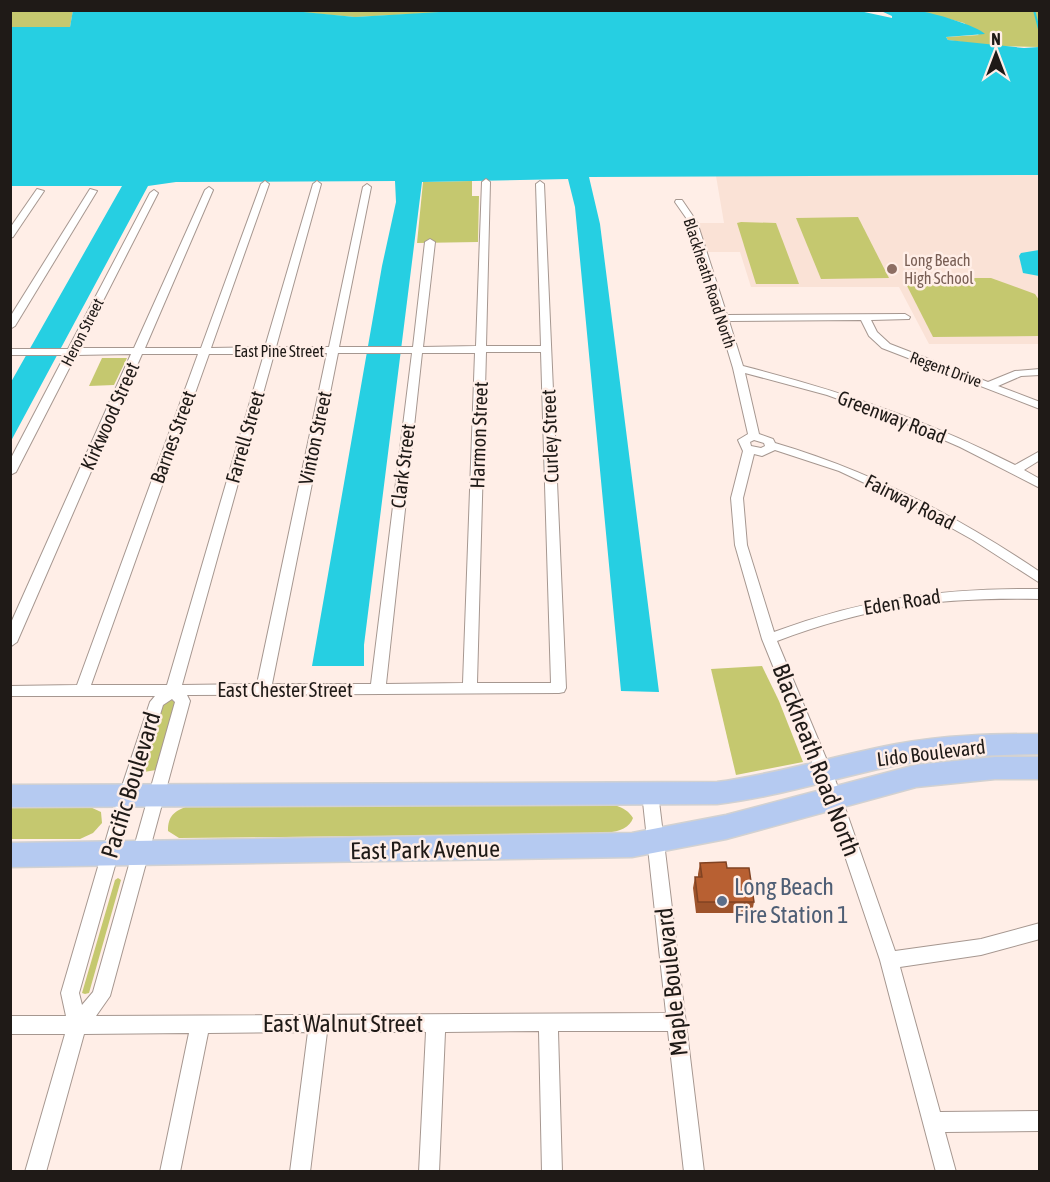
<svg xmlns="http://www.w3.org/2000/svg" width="1050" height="1182" font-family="'Asap Condensed',sans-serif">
<rect width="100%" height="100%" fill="#ffeee7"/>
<path fill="#fae2d6" d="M 1039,175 L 1039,344 L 929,344 L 899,287 L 751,287 L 740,252 L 703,252 L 695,223 L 724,223 L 716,176 Z"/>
<g fill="#c5c86f">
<path d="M 10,11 L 73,10 L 73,11 L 70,27 L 11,27 Z"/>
<path d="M 283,11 L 473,11 L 355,17 Z"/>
<path d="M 919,11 L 1039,11 L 1039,47 L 990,46 L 948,40 L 946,37 L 979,35 L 964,23 Z"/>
<path d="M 472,181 L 472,196 L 479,196 L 478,242 L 417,243 L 423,182 Z"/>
<path d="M 858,217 L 889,278 L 821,279 L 796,218 Z"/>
<path d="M 741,222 L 776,223 L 799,284 L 756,284 L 737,223 Z"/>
<path d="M 903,278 L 991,278 L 1035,294 L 1039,300 L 1039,336 L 933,337 Z"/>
<path d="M 102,358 L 127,358 L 114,385 L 89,386 Z"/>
<path d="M 762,666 L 779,701 L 803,762 L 736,775 L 711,669 Z"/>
<path d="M 170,699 L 176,703 L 159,766 L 156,770 L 144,772 L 141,768 L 160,704 Z"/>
<path d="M 568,803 C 588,804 622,798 633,818 C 627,837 591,833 574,834 L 179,838 L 168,831 C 168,816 174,811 188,806 Z"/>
<path d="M 88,806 L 101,812 L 102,823 L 93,833 L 80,839 L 11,839 L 10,807 Z"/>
<path d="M 118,878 L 121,880 L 89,993 L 85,994 L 82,993 L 115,880 Z"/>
</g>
<g fill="#26cfe2">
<path d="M 73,10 L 283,10 L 355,17 L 473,10 L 855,10 L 892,18 L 892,16 L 881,11 C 893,11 907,9 919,11 C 931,12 978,26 985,34 L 946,37 L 948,40 L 1024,48 L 1039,47 L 1039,175 L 589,177 L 600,224 L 659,692 L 621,691 L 575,207 L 568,179 L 422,182 L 364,645 L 364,666 L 312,666 L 382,266 L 396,202 L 395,181 L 176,182 L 148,186 L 11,441 L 11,382 L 122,186 L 11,186 L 11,27 L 70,27 Z"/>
<path d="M 1039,250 L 1039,276 L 1023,273 L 1019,256 L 1021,253 Z"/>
</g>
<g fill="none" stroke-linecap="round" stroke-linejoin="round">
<path stroke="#26cfe2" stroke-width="2" d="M 1034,10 L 1040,33"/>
<g stroke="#a69790" stroke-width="2">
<g id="street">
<path d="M 486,179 L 490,182 L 486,346 L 541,346 L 536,184 L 540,181 L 544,184 L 566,688 L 564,692 L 559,693 L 187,695 L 190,701 L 110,996 L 96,1016 L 666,1013 L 642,793 L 644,789 L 650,787 L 656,789 L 658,793 L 704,1172 L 684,1172 L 668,1031 L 558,1031 L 562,1172 L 542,1172 L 539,1031 L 445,1032 L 439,1172 L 419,1172 L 426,1032 L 327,1032 L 310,1172 L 290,1172 L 308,1032 L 208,1033 L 180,1172 L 160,1172 L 189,1033 L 84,1034 L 46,1172 L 25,1172 L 65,1034 L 10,1034 L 10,1016 L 66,1016 L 61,993 L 119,795 L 150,702 L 155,696 L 10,696 L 10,686 L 77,685 L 198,354 L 142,354 L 17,642 L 10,647 L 10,625 L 131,354 L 76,355 L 16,472 L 10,475 L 10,460 L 65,355 L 10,355 L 10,349 L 68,349 L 150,193 L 154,190 L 158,193 L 79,348 L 134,348 L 205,190 L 209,187 L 213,190 L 145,348 L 201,348 L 261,184 L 265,181 L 269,184 L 211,348 L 265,347 L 313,184 L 317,181 L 321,184 L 276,347 L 329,347 L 363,187 L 367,184 L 371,187 L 339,347 L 413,347 L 425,242 L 430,239 L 435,242 L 423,347 L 476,346 L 482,182 ZM 486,352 L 541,352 L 551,683 L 477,683 ZM 327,353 L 257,684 L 182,685 L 274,354 ZM 338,353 L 412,353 L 371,684 L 272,684 ZM 422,353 L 475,353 L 463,683 L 386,684 ZM 209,354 L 264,354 L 167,685 L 91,685 ZM 172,699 L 175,702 L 93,992 L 82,1005 L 79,993 L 135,795 L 163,705 Z"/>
<path d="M 37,189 L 44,191 L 13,237 L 10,238 L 10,228 Z"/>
<path d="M 90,189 L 97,191 L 15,326 L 10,329 L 10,317 Z"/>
<path d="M 676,200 L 682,200 L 697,222 L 727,315 L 905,314 L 910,317 L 909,319 L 871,320 L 877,332 L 890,344 L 988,382 L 1015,371 L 1040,369 L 1040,375 L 1021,376 L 998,386 L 1040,402 L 1040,409 L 882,348 L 869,336 L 861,320 L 729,321 L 743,366 C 838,390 928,420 1015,465 L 1040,451 L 1040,460 L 1024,470 L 1040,479 L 1040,488 L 960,447 L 907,424 L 827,395 L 745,373 L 759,434 L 773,439 L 775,443 C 871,471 957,516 1040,572 L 1040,583 L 973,540 L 907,503 L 839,471 L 775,450 L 762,456 L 754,454 L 743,498 L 747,545 L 774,632 C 865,598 943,588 1040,589 L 1040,599 C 941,597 870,606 777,641 L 836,782 L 895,951 L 981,939 L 1040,923 L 1040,939 L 981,955 L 900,967 L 940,1112 L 1040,1111 L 1040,1131 L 945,1132 L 956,1172 L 936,1172 L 880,960 L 820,782 L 762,639 L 735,545 L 731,498 L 743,451 L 738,440 L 748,434 L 733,368 L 689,222 L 675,202 ZM 754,440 L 764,443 L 765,446 L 761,448 L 751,446 L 750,442 Z"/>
</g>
</g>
<g stroke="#d2d1d1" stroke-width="3">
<g id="highway">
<path d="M 1040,734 L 1040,754 C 992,755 944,756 897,765 C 837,777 778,797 717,804 L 10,807 L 10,785 L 717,782 C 778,774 837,755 897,744 C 944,735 992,734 1040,734 Z"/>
<path d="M 995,757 L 1040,757 L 1040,779 L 995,779 L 916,787 L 726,839 L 632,857 L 10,867 L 10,843 L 632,833 L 726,815 L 916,765 Z"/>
</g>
</g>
<use href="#street" fill="#fff" fill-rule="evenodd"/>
<use href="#highway" fill="#b5caf1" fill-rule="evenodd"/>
</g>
<path fill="#9e532b" d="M 700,863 L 727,868 L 754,902 L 752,913 L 696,913 L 693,888 L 695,877 L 698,877 L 698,874 Z"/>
<path fill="#b86032" stroke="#814323" stroke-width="1.5" d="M 726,862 L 727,868 L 749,868 L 754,902 L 698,902 L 695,877 L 702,877 L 700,863 Z"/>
<circle fill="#8d6e63" stroke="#ffeee7" stroke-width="2" cx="892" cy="269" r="6"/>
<circle fill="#5c6f8a" stroke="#ffeee7" stroke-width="2" cx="722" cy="901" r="6"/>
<g text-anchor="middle" stroke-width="5" stroke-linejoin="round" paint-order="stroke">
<g font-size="16" fill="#785e54" stroke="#ffeee7" text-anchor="start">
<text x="904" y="266">Long Beach<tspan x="904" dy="18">High School</tspan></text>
</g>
<g font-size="16" fill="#1f1a17" stroke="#ffeee7">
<text transform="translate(710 283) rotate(72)" y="6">Blackheath Road North</text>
<text transform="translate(82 332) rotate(-63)" y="6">Heron Street</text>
<text x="279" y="357">East Pine Street</text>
<text transform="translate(946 369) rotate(20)" y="6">Regent Drive</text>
</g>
<g font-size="20" fill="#1f1a17" stroke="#ffeee7">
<text transform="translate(110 416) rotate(-66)" y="7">Kirkwood Street</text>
<text transform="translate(892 417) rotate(21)" y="7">Greenway Road</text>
<text transform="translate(479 435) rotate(-88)" y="7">Harmon Street</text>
<text transform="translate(550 436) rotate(-92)" y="7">Curley Street</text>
<text transform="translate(173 437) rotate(-70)" y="7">Barnes Street</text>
<text transform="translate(245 437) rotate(-74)" y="7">Farrell Street</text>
<text transform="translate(315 438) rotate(-78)" y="7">Vinton Street</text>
<text transform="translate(403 466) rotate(-83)" y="7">Clark Street</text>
<text transform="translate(910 502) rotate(27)" y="7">Fairway Road</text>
<text transform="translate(902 602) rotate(-9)" y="7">Eden Road</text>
<text x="285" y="697">East Chester Street</text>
<text transform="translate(931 753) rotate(-7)" y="7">Lido Boulevard</text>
</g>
<g font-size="24" fill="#1f1a17" stroke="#ffeee7">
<text transform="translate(816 760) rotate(69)" y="8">Blackheath Road North</text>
<text transform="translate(131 785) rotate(-73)" y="8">Pacific Boulevard</text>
<text transform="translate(425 850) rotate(-1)" y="8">East Park Avenue</text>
<text transform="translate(672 982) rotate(-96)" y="8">Maple Boulevard</text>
<text x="343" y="1032">East Walnut Street</text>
</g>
<g font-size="24" fill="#4e5e75" stroke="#ffeee7" text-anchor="start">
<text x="734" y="895">Long Beach<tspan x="734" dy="28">Fire Station 1</tspan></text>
</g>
</g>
<rect width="1050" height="1182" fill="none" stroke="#1f1a17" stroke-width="24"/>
<g transform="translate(996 54)" stroke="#ffeee7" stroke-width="4.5" paint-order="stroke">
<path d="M0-4.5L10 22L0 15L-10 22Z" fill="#1f1a17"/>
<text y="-9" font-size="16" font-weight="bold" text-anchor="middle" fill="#1f1a17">N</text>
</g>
</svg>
